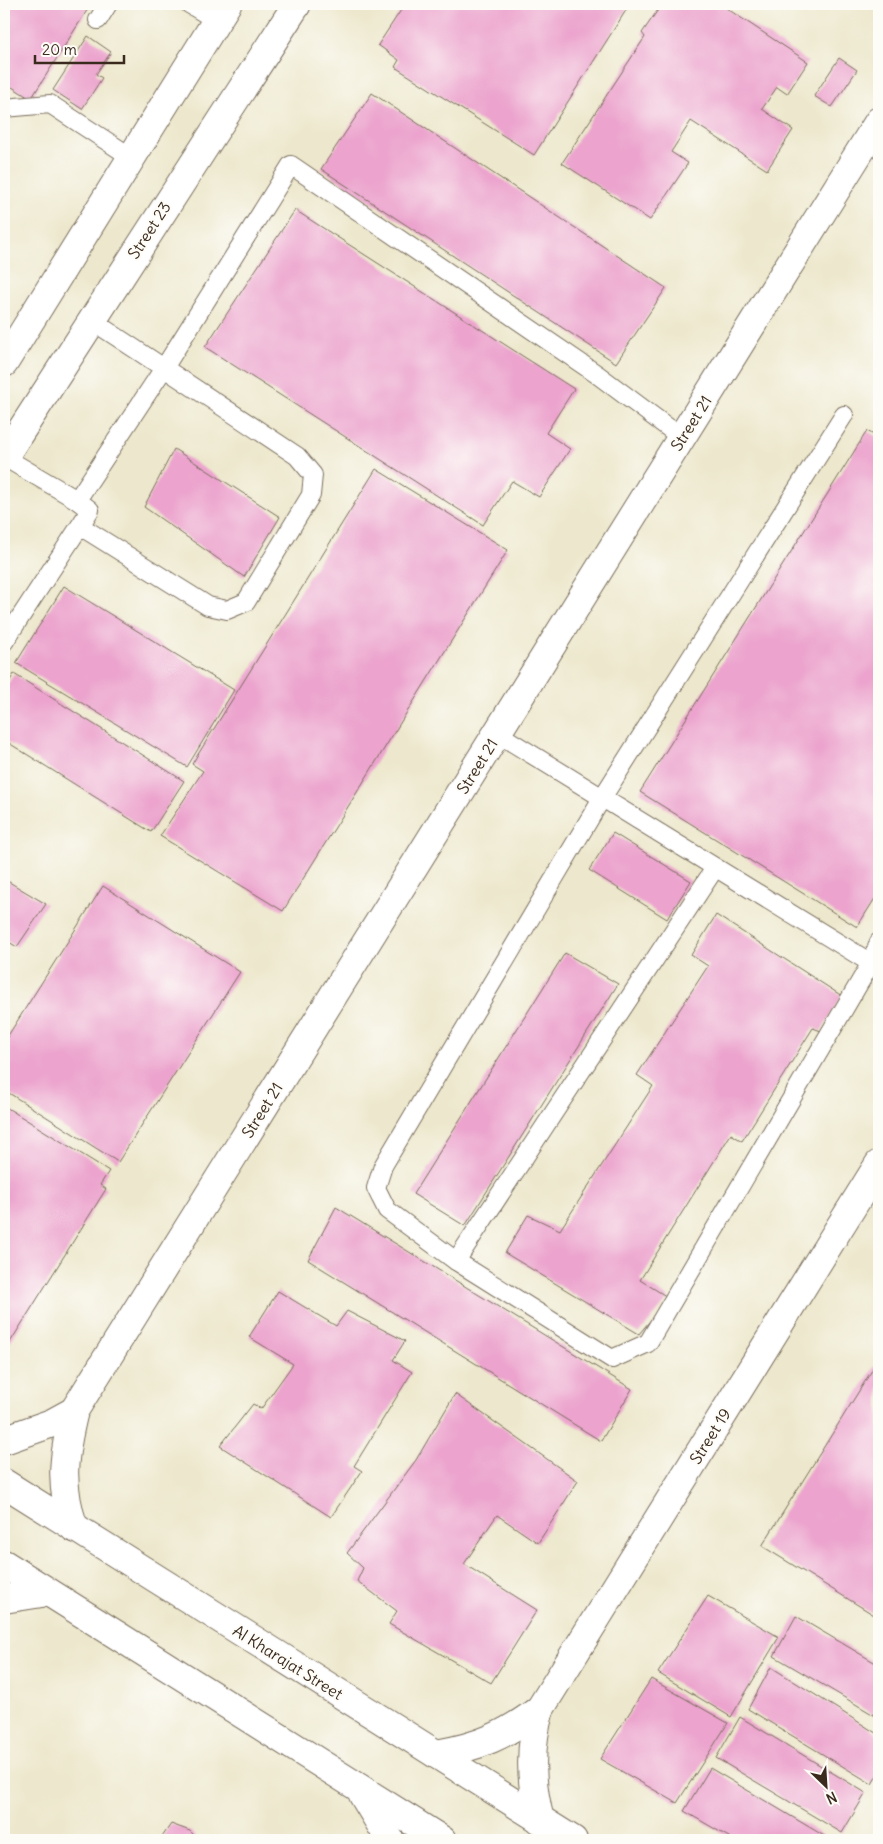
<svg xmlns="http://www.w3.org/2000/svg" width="883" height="1844" font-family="Delius,sans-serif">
<rect width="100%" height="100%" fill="#fdfcf7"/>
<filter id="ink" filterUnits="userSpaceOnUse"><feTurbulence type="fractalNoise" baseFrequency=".02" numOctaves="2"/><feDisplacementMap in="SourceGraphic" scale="10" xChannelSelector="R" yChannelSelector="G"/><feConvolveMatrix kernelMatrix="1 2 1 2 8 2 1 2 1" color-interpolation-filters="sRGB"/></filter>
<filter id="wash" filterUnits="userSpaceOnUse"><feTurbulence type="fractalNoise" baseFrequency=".0096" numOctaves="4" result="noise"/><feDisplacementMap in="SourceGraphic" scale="20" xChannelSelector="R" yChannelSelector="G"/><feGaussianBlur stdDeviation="1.12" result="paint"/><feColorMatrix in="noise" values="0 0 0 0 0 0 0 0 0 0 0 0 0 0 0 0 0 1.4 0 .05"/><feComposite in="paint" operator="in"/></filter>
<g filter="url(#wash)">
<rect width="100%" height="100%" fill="#ede8cd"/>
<g id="blocks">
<g fill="#eca4ce">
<path d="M 5,4 L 91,4 L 31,99 L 4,82 Z"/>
<path d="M 405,4 L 630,4 L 534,155 L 395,67 L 399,60 L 378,45 Z"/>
<path d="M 662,4 L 720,4 L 808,62 L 787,94 L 777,87 L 762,109 L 793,130 L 767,170 L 691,121 L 671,152 L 688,163 L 650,220 L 562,163 L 645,37 L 642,33 Z"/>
<path d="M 88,36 L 111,52 L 96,74 L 102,78 L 82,109 L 53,90 Z"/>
<path d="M 839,58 L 857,70 L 832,107 L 814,96 Z"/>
<path d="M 372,93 L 666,288 L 616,363 L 321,169 Z"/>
<path d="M 295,210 L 574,389 L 546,433 L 570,449 L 539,497 L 512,481 L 483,525 L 205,347 Z"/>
<path d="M 867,431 L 879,438 L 879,892 L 857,927 L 640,792 Z"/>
<path d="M 174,449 L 280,517 L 244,577 L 144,507 Z"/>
<path d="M 376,469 L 508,550 L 283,911 L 160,836 L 203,771 L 192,764 Z"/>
<path d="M 64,586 L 234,690 L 187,767 L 16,663 Z"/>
<path d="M 14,674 L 184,781 L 151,832 L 4,740 L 4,690 Z"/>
<path d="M 613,833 L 691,881 L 667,919 L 589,870 Z"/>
<path d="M 4,879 L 46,904 L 17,947 L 4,939 Z"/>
<path d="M 103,886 L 240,972 L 118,1162 L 4,1090 L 4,1042 Z"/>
<path d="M 716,915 L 842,996 L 821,1031 L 813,1028 L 742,1141 L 731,1134 L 640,1280 L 669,1298 L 639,1334 L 505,1253 L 528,1215 L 560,1230 L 653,1086 L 637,1075 L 708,966 L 691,955 Z"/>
<path d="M 565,953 L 618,984 L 465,1226 L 413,1194 Z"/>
<path d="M 4,1106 L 109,1171 L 100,1185 L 106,1189 L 4,1352 Z"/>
<path d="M 336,1207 L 632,1389 L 601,1441 L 308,1260 Z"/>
<path d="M 278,1291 L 336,1326 L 347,1311 L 405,1341 L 393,1360 L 412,1372 L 354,1466 L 362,1471 L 331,1517 L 220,1446 L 253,1404 L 261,1409 L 293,1364 L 249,1337 Z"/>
<path d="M 879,1359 L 879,1618 L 762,1546 Z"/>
<path d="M 455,1394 L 578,1481 L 538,1543 L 497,1515 L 464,1564 L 537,1610 L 491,1683 L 389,1624 L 397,1611 L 357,1581 L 363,1568 L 347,1553 L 416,1460 Z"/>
<path d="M 708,1596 L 779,1637 L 731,1717 L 658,1673 Z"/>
<path d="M 796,1616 L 879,1665 L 879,1718 L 774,1656 Z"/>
<path d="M 771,1667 L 879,1735 L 879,1772 L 872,1784 L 748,1709 Z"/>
<path d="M 651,1679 L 728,1723 L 677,1803 L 600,1759 Z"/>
<path d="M 740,1717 L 866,1793 L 842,1833 L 716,1758 Z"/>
<path d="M 710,1768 L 831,1840 L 734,1840 L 684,1811 Z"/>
<path d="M 171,1824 L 190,1831 L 199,1840 L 160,1840 Z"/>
</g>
</g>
</g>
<g filter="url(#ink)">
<use href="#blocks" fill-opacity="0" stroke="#796c5b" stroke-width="1"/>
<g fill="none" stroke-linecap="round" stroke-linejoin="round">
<g stroke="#796c5b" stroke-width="20">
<g id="service">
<path d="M 189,4 L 216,20"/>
<path d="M 98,20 L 108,4"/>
<path d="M 4,108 L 50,104 L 131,157"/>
<path d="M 91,320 L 164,368 L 297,456 L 313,475 L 311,495 L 246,602 L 227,610 L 208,606 L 80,526 L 90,510 L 77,500 L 164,368 L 291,165 L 598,375 L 682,438"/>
<path d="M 844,415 L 602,798 L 383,1166 L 376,1188 L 387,1210 L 456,1261 L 612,1359 L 648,1343 L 871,963 L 879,942"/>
<path d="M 4,457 L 77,500"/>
<path d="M 4,642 L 80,526"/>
<path d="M 497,733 L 879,968"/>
<path d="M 456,1261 L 715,868"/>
</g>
</g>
<g stroke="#796c5b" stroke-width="30">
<g id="minor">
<path d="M 4,363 L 227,4"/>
<path d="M 4,457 L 297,4"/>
<path d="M 4,1440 L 52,1423 L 74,1411"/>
<path d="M 4,1483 L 573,1840"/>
<path d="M 74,1528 C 59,1484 63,1456 74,1411 L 879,121"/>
<path d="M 4,1564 L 442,1840"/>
<path d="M 4,1599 L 48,1592"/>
<path d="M 436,1754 C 479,1747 506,1735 540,1709"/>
<path d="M 363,1795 L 390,1840"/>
<path d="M 540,1820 C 530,1781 529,1747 540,1709 L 879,1164"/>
</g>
</g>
<use href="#service" stroke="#fff" stroke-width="18"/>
<use href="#minor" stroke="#fff" stroke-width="28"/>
</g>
</g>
<g text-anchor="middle" stroke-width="4" stroke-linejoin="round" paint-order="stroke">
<g font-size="16" fill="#3b2a1e" stroke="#fdfcf7">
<text transform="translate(149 230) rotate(-57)" y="6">Street 23</text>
<text transform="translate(691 423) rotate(-58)" y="6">Street 21</text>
<text transform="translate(477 766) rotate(-58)" y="6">Street 21</text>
<text transform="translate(262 1110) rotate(-58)" y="6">Street 21</text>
<text transform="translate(710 1436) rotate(-58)" y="6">Street 19</text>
<text transform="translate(288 1662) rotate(32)" y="6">Al Kharajat Street</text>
</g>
</g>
<rect width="883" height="1844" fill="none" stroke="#fdfcf7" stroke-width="20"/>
<g transform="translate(826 1786) rotate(155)" stroke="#fdfcf7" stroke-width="4" paint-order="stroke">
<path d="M0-4L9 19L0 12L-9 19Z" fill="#3b2a1e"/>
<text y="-8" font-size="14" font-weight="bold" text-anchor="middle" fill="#3b2a1e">N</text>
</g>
<path d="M35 55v8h89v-8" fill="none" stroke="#3b2a1e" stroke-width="2.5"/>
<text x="42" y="55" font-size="15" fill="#3b2a1e" stroke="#fdfcf7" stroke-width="4" paint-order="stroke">20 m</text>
</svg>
